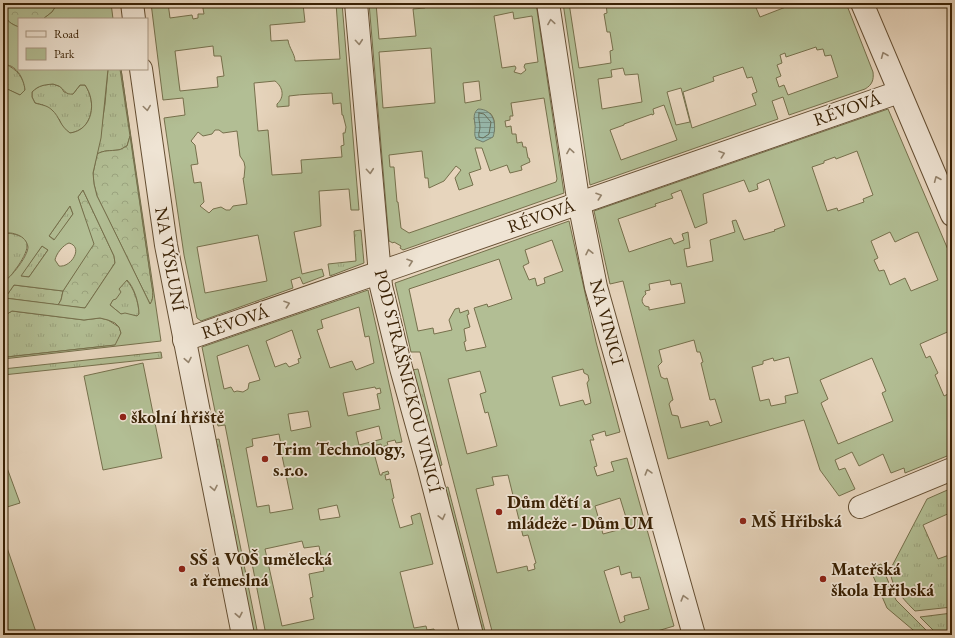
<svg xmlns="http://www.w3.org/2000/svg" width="955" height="638" font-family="'EB Garamond',serif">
<defs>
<pattern id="grass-tufts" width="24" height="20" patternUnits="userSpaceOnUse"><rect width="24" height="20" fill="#b2be94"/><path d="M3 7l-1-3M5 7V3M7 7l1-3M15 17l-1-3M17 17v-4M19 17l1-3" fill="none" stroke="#9aa37e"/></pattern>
<pattern id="forest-crowns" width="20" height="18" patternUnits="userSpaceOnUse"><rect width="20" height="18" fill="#b2be94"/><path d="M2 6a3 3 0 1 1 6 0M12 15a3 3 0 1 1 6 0" fill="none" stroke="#9aa37e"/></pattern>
<pattern id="water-rules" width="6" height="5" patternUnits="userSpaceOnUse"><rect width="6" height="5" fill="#97b9ad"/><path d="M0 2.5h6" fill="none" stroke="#7c968b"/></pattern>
</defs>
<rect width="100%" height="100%" fill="#e7d5bd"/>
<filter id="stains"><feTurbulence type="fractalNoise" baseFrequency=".005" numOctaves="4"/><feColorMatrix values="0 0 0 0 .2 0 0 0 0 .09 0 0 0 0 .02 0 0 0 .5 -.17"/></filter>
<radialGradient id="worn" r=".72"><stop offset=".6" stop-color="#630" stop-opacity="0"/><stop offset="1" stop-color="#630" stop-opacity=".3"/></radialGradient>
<g fill="url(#grass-tufts)" stroke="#76704c">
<path d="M 5,64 C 17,69 24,78 25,90 L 20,95 L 3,87 L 3,65 Z"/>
<path d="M 108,69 L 120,69 L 130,136 L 127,146 C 124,147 121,150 118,150 C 110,151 104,150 97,154 L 105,104 Z"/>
<path d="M 53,84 L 61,87 L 64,92 L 73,94 L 80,85 L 85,85 C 97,102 93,130 70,133 L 63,128 L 59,119 L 43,105 L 35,103 L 32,97 L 32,92 C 39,85 44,85 53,84 Z"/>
<path d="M 70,206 L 73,214 L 55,240 L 49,236 Z"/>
<path d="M 361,230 L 364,263 L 330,276 L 328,264 L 356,261 L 354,231 Z"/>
<path d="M 6,233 C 34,235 30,248 18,266 C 13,272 10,279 3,282 L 3,234 Z"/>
<path d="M 42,246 L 48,250 L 29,277 L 20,276 Z"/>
<path d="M 126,280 C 134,287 139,304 139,314 L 137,316 L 121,314 L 110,305 L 118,289 Z"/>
<path d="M 14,285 L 63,291 L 61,300 L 58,305 L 5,298 Z"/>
<path d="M 12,311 L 84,320 L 100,318 L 108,320 L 119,327 L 121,333 L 116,345 L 6,357 L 3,321 L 7,314 Z"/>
<path d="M 161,352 L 162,358 L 3,375 L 3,369 Z"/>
<path d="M 418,369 L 442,465 L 437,467 L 412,370 Z"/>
<path d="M 219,439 L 258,635 L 251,635 L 213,440 Z"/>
<path d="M 448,487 L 486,635 L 480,635 L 443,488 Z"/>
<path d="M 952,488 L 952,512 L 923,525 L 938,559 L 952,554 L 952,607 L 915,611 C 905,601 888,584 891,568 L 927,499 Z"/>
<path d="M 881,564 L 896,600 L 931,635 L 919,635 L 887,608 L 870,569 Z"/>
<path d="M 952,613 L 952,635 L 938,635 L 920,617 Z"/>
</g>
<g fill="url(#forest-crowns)" stroke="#76704c">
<path d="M 4,3 L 58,3 L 52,12 L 43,19 L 19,19 L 19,27 C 7,23 1,15 4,3 Z"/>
<path d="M 130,136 L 151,280 C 152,287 155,298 150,304 L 97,196 L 94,184 L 93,174 L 97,154 C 104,150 110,151 118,150 C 121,150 124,147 127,146 Z"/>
<path d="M 83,190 L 114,256 L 115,263 L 85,308 L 58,305 L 61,300 L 63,291 L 93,244 L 78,197 Z"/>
</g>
<g fill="#b2be94" stroke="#76704c" fill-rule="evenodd">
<path d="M 3,3 L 4,3 C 1,15 7,23 19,27 L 19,69 L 108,69 L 101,138 L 93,173 L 94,184 L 97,196 L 107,216 L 150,304 C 155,298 152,287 151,280 L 121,69 L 161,341 L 3,359 L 3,322 L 7,357 L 115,345 L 121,333 L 119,327 L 115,323 L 108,320 L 100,318 L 84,320 L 12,311 L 7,314 L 3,321 L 3,282 C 11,278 28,256 28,247 C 27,241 23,237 18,235 C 13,233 8,232 3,234 L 3,87 L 20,95 L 25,90 C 24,79 16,63 3,65 ZM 53,84 C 55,85 57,85 59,86 C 65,90 65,95 73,94 L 80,85 L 85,85 C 97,102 93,130 70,133 C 59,125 60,117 52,110 C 47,105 41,105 35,103 L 32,97 L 32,92 C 39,85 44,85 53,84 ZM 83,190 L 114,256 L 115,263 L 85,308 L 5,298 L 14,285 L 63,291 L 94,244 L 78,197 ZM 70,206 L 73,214 L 54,240 L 49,236 ZM 69,243 C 84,247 71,268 59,266 L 55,260 C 56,254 63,245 69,243 ZM 42,246 L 48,250 L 29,277 L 21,276 ZM 127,280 C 134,287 139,303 139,314 L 137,316 L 125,313 L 121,314 L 110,305 L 113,300 L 116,299 L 121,292 L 119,289 Z"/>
<path d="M 58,3 L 111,3 L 113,19 L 43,19 L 52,12 Z"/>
<path d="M 151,3 L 168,3 L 170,18 L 192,15 L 193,19 L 198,18 L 198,14 L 204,14 L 202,3 L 303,4 L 305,22 L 270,25 L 271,41 L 288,40 C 289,48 295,54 295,61 L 340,59 L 336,3 L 342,3 L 359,210 L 351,210 L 349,189 L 319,191 L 321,226 L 294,232 L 302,274 L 322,269 L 324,276 L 303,284 L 300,277 L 291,280 L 293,288 L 201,321 L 197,318 L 184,255 L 164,118 L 185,115 L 183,98 L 163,100 ZM 213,46 L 214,56 L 221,56 L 224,76 L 217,77 L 218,87 L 180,91 L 175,51 ZM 275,81 C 283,87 285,97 277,104 L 277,107 L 289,106 L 289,96 C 303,94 317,94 332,93 L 333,104 L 341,103 L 342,115 L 343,115 L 346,127 L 345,133 L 343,133 L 344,145 L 341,146 L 342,157 L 301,160 L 302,173 L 272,175 L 268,130 L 258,131 L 254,83 ZM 215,130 L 219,130 L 223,133 L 237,131 L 240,156 L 244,162 L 245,167 L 244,178 L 243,178 L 247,204 L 233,206 L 230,210 L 226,210 L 221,207 L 213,209 L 209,213 L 200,206 L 204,202 L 201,182 L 194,183 L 191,165 L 198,164 L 195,145 L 191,141 L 198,132 L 203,136 L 212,134 ZM 258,235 L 267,281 L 205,293 L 197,247 Z"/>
<path d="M 369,3 L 376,3 L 379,39 L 416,36 L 413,9 L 425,8 L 425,3 L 536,3 L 564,193 L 403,250 L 400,248 L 401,246 L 394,242 L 393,243 L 389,241 ZM 513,12 L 514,19 L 532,16 L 538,62 L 525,64 L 524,67 L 526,70 L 521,74 L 514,72 L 516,68 L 515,66 L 502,68 L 494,16 ZM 431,48 L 435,103 L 383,108 L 379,52 ZM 479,81 L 481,100 L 465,103 L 463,83 ZM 544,98 L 557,179 L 556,182 L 409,233 L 401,228 L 398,202 L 397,202 L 394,167 L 390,167 L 389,155 L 422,151 L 425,178 L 428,178 L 429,188 L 444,181 L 456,166 L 461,170 L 455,178 L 459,190 L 473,185 L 469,173 L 481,169 L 475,148 L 482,148 L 490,171 L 507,165 L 510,173 L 522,170 L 521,166 L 530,162 L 529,158 L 528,158 L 526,147 L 523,147 L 522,142 L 517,143 L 516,134 L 512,134 L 511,126 L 506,127 L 505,121 L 510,120 L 510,116 L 513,116 L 511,103 ZM 490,113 C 496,120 494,124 494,132 L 476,128 L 474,118 Z"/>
<path d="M 563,3 L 569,3 L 579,68 L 611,63 L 610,51 L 613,50 L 610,32 L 607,32 L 604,14 L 607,13 L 606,3 L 754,3 L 760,17 L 796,3 L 846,3 L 873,72 C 874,80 872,85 865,89 L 789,115 L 783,97 L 772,101 L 778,119 L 590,185 ZM 816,47 L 817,50 L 823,49 L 825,56 L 831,55 L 838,77 L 788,95 L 784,85 L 779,87 L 776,78 L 781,76 L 777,65 L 782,63 L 780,55 L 785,53 L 786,57 ZM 743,67 L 747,78 L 752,77 L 757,92 L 752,94 L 756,105 L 692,128 L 683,92 L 714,81 L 713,77 ZM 623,68 L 625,75 L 638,74 L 642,102 L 602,109 L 598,79 L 612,77 L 611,70 ZM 681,88 L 690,122 L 676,125 L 667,92 ZM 664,105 L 677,140 L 621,160 L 610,130 L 624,125 L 624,124 L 652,114 L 652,115 L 654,114 L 653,109 Z"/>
<path d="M 888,109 L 952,259 L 952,330 L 920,344 L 926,358 L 930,356 L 938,373 L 935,375 L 944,396 L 952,392 L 952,454 L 905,473 L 904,468 L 891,473 L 883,454 L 859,466 L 852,452 L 835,460 L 839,470 L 845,468 L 855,489 L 839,496 L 820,470 L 804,420 L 668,459 L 623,281 L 610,284 L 594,211 ZM 857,151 L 873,195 L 863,199 L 864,202 L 838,211 L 837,208 L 827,211 L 812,167 L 824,163 L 824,161 L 835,157 L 836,159 ZM 769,179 L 785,226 L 774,230 L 775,231 L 744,240 L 736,220 L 732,221 L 735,232 L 710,240 L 713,261 L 687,267 L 684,249 L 690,248 L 688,232 L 682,234 L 684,240 L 674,244 L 671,238 L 629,252 L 618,219 L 656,206 L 655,204 L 673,198 L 671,194 L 681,190 L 695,228 L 707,223 L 703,194 L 744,180 L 749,192 L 758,189 L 757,184 ZM 890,232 L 895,242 L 914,233 L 918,232 L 938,280 L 911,291 L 905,278 L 890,285 L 884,270 L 879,271 L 874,260 L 878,258 L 871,241 ZM 670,280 L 671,285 L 681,283 L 685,303 L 649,310 L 649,307 L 645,306 C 641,302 641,298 646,294 L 645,291 L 650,290 L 649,284 ZM 694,340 L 697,352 L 700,352 L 703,362 L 701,363 L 710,400 L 715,399 L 722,422 L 710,426 L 708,421 L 681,428 L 678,416 L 672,415 L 669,404 L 671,401 L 673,400 L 667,378 L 665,379 L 661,377 L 658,366 L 662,362 L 659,350 ZM 789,357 L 798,393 L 785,396 L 786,403 L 771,406 L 769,399 L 760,401 L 752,367 L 763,364 L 763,361 L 773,358 L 774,361 ZM 872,358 L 886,391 L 882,393 L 893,421 L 838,444 L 821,403 L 828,399 L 820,380 Z"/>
<path d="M 569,221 L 596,342 L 620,432 L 606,436 L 605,431 L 592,435 L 594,440 L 590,440 L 597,466 L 594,467 L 597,476 L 614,471 L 611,462 L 627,458 L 674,626 L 644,635 L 493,635 L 420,352 L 411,352 L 395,283 ZM 552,240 L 563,271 L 544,278 L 545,283 L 537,286 L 535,278 L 529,280 L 523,266 L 529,263 L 525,250 ZM 499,259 L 512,299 L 488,307 L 487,304 L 474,308 L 486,347 L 466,351 L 464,342 L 466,341 L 464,329 L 470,327 L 467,315 L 469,314 L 468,310 L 460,313 L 459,308 L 455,309 L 449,320 L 452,330 L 434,334 L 433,328 L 418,331 L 409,289 ZM 583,369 L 584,373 L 588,375 L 589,380 L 587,383 L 591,403 L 585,405 L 583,400 L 560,406 L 552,377 ZM 480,371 L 486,392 L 480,394 L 485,413 L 488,412 L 497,446 L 467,454 L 448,379 ZM 508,475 L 523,536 L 528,535 L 536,563 L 534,564 L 535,569 L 528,571 L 527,566 L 497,573 L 476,489 L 494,485 L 492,477 ZM 620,498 L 629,527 L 603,534 L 595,506 ZM 619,566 L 621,575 L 631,572 L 632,578 L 640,577 L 649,609 L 624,616 L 625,621 L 620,623 L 604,571 Z"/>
<path d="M 368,290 L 402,442 L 396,443 L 395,440 L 387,442 L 388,445 L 382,447 L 381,444 L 372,446 L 380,475 L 382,475 L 382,473 L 388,471 L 389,474 L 385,475 L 386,480 L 390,479 L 394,498 L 392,499 L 400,528 L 413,524 L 411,516 L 420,513 L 433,564 L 400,572 L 414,628 L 426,626 L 427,630 L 434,629 L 435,635 L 266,635 L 225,425 L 218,426 L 202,347 ZM 359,307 L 365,337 L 369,336 L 374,363 L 356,370 L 352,361 L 330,368 L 317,330 L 323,328 L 321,320 ZM 292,330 L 301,358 L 298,359 L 299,363 L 289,367 L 286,363 L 275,367 L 266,341 ZM 248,345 L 260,380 L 249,383 L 248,389 L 243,392 L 237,391 L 234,392 L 231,387 L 224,389 L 217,356 ZM 375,387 L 376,389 L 380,388 L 381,393 L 377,394 L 380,409 L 348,416 L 343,393 ZM 308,411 L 311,427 L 291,431 L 288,414 ZM 379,426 L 382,439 L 359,445 L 356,432 ZM 279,434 L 281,445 L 280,446 L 293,509 L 270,513 L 269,505 L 257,507 L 246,448 L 253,446 L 252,439 ZM 337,505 L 340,517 L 320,520 L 318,509 ZM 302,541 L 304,548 L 319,546 L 324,571 L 309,574 L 313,597 L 310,598 L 314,619 L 282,626 L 265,549 Z"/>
<path d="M 143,363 L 162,458 L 103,470 L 84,376 Z"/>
<path d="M 3,457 L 20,503 L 4,508 L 3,505 Z"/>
<path d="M 3,536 L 37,635 L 3,635 Z"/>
</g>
<path fill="url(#water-rules)" stroke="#727d6a" d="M 478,109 C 494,109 497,125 493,137 L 483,142 L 476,139 C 474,134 475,133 475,129 C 476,121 471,115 478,109 Z"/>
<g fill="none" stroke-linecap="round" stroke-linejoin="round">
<path stroke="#686e59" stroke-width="1" d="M 479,113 L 484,114 L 491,122 L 489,134 L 483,138 L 479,137 C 478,133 480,131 480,127 C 480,122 478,119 479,113 Z"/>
<g stroke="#654f33" stroke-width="24">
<g id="street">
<path d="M 132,3 L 134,19"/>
<path d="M 356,3 L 381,286 L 401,368 L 428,465 L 472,635"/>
<path d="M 548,3 L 577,192 L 596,287 L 694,635"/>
<path d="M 862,3 L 952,215"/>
<path d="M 141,69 L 166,245 L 243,635"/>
<path d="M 184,340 L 401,265 L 899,92"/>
<path d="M 860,507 L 952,469"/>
</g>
</g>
<use href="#street" stroke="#efe4d4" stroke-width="22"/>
</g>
<defs><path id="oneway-chevron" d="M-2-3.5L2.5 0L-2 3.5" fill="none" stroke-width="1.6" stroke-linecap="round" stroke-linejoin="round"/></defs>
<g stroke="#94836c">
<use href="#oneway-chevron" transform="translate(551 22) rotate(-99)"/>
<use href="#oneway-chevron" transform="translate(359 42) rotate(85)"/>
<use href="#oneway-chevron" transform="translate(884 55) rotate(-112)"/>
<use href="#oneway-chevron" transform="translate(147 108) rotate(82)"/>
<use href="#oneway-chevron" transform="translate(570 151) rotate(-99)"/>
<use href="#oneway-chevron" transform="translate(722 154) rotate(-19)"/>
<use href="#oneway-chevron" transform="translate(370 171) rotate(85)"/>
<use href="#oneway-chevron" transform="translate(937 179) rotate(-113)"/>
<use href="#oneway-chevron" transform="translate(599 196) rotate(-19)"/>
<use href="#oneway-chevron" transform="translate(589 252) rotate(-102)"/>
<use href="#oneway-chevron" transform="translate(410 262) rotate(-19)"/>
<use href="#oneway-chevron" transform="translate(287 304) rotate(-19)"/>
<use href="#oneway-chevron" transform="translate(188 360) rotate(79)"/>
<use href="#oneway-chevron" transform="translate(648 472) rotate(-106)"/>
<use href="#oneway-chevron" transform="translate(214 488) rotate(79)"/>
<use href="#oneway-chevron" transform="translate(442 517) rotate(76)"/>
<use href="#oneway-chevron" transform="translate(684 598) rotate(-106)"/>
<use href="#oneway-chevron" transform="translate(239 615) rotate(79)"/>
</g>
<g fill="#8f2418" stroke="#efe4d4" stroke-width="1.5">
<circle cx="123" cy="417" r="4"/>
<circle cx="265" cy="459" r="4"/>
<circle cx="499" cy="512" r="4"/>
<circle cx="743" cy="521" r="4"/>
<circle cx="182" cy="569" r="4"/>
<circle cx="823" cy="579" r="4"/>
</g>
<g text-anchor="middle" stroke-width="3.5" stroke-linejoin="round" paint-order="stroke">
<g font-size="18" fill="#3a2205" stroke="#efe4d4">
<text transform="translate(847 109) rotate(-19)" y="6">RÉVOVÁ</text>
<text transform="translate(541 216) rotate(-19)" y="6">RÉVOVÁ</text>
<text transform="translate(170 259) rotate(80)" y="6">NA VÝSLUNÍ</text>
<text transform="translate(235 322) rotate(-19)" y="6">RÉVOVÁ</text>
<text transform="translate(607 322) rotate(75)" y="6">NA VINICI</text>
<text transform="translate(408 381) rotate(76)" y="6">POD STRAŠNICKOU VINICÍ</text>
</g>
<g font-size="18" font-weight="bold" fill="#3a2205" stroke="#efe4d4" text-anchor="start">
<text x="131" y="423">školní hřiště</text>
<text x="273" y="455">Trim Technology,<tspan x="273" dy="21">s.r.o.</tspan></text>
<text x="507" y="508">Dům dětí a<tspan x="507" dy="21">mládeže - Dům UM</tspan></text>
<text x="751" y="527">MŠ Hřibská</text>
<text x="190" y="565">SŠ a VOŠ umělecká<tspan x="190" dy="21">a řemeslná</tspan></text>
<text x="831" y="575">Mateřská<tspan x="831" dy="21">škola Hřibská</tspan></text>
</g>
</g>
<rect width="955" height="638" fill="none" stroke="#e7d5bd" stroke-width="16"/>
<rect x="4" y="4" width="947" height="630" fill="none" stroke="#3a2205" stroke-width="2"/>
<rect x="8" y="8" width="939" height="622" fill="none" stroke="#3a2205"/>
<rect x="18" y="18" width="130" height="52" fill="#efe4d4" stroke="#a79681"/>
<rect x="26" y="31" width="20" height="6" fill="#efe4d4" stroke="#a79681"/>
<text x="54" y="38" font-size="12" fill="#3a2205">Road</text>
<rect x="26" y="48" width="20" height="12" fill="#b2be94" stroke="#a79681"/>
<text x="54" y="58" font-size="12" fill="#3a2205">Park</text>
<rect width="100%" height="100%" filter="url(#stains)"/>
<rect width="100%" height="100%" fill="url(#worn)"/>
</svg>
